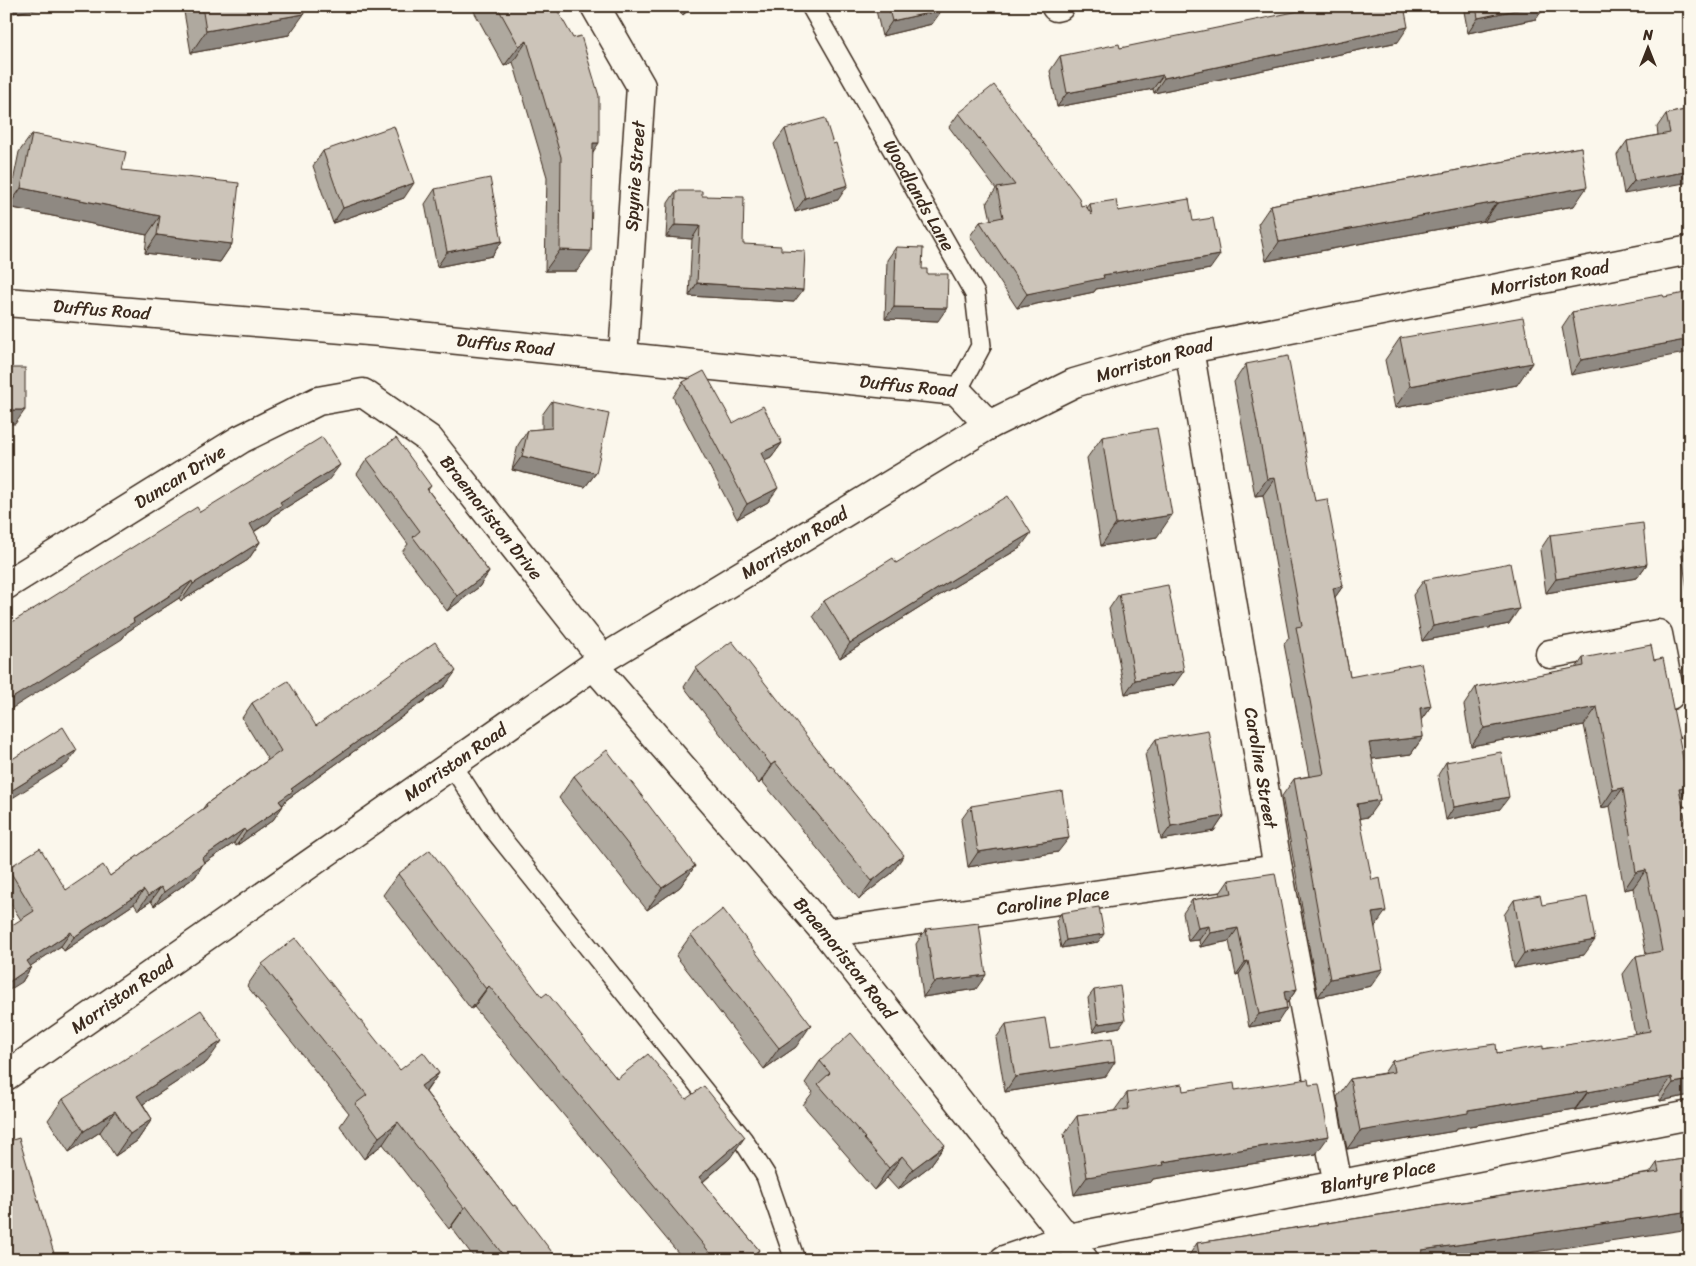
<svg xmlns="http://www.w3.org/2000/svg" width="1696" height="1266" font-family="Sriracha,sans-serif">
<rect width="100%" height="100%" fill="#fbf7ec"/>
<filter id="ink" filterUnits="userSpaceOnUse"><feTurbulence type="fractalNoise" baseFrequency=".02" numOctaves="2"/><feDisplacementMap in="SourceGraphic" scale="10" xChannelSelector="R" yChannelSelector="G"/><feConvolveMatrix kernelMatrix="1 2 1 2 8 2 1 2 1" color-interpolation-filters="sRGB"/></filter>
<g filter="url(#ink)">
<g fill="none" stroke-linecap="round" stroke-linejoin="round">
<g stroke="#3b2a1e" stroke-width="22">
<g id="lane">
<path id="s1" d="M 811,6 L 975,294 L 981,346 L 957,391"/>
<path d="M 452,765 L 493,828 L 743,1140 L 766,1176 L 795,1260"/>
</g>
</g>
<g stroke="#3b2a1e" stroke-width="31">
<g id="street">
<path d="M 595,6 L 641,86 L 623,357"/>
<path d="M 1056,7 L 1060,6"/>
<path id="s2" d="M 1189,349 L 1278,869 L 1338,1185"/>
<path id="s3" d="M 6,585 L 241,439 L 318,401 L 363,393 L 429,439 L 603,659"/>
<path d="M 1550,654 L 1658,634 L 1670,695"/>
<path id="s4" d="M 594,666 L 826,933 L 1084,1260"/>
<path d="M 1681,752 L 1690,793"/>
<path id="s5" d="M 826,933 L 1278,869"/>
<path id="s6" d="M 1004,1260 L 1068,1238 L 1690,1115"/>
</g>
</g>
<g stroke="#3b2a1e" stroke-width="31">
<g id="secondary">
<path id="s7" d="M 6,302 L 381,332 L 957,391 L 989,425"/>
<path id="s8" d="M 6,1076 L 603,659 L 989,425 L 1074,383 L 1189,349 L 1690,250"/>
</g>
</g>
<use href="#lane" stroke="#fbf7ec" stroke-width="19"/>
<use href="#street" stroke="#fbf7ec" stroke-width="28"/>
<use href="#secondary" stroke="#fbf7ec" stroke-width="28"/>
</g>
<g fill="#afa99f" stroke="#3b2a1e">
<path d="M 183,6 L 303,6 L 289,35 L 191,53 Z"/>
<path d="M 471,6 L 555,6 L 593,152 L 577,271 L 545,271 L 547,177 L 513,62 L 504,66 Z"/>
<path d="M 675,6 L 693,6 L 683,15 Z"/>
<path d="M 875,6 L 941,6 L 932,24 L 882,36 Z"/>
<path d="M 1463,6 L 1571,6 L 1541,12 L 1536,19 L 1468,33 Z"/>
<path d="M 1398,42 L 1154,93 L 1153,89 L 1057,107 L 1050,71 L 1060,56 L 1120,48 Z"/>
<path d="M 1690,109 L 1624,194 L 1617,155 L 1627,141 L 1658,135 L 1657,127 L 1666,114 Z"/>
<path d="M 959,113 L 1081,206 L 1087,208 L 1090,204 L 1118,211 L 1193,221 L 1210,269 L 1096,289 L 1094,292 L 1017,308 L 970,236 L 980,222 L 991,220 L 987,202 L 996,189 L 949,127 Z"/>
<path d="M 785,129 L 833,144 L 838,200 L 795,212 L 774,144 Z"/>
<path d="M 32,134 L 122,170 L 232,244 L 220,262 L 145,253 L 147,235 L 8,207 L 19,152 Z"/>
<path d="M 1581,147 L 1574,206 L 1484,222 L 1483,221 L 1266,261 L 1258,224 L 1271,205 Z"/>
<path d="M 323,151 L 404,198 L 333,223 L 313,166 Z"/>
<path d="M 435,189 L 502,241 L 492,256 L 437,267 L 425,204 Z"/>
<path d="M 676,191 L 702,196 L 743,244 L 794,302 L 689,296 L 692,239 L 666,237 L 668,203 Z"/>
<path d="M 896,247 L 927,274 L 938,321 L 885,319 L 887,260 Z"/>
<path d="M 1664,297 L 1571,375 L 1562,327 L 1572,312 Z"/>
<path d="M 1400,338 L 1517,385 L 1395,408 L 1385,360 Z"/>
<path d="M 1246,364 L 1315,501 L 1343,586 L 1335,597 L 1350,677 L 1431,706 L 1421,720 L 1423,737 L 1411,754 L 1372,759 L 1368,817 L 1360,818 L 1375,927 L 1371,986 L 1318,997 L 1282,796 L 1294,779 L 1309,776 L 1284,644 L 1289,638 L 1263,495 L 1255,496 L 1234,382 Z"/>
<path d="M 683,382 L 733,423 L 782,443 L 771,458 L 764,461 L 768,502 L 737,519 L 673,397 Z"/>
<path d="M 552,401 L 596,473 L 585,487 L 512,470 L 518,445 L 528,430 L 542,429 L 542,415 Z"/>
<path d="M 1102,437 L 1157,537 L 1101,546 L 1087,458 Z"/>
<path d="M 367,459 L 431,486 L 428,490 L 489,572 L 479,587 L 447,611 L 402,552 L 408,544 L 357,474 Z"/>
<path d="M 327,482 L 274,515 L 269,522 L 254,532 L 260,542 L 248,560 L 181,601 L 179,598 L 127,632 L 122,639 L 200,512 Z"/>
<path d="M 1550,535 L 1647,564 L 1637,578 L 1546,593 L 1540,550 Z"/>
<path d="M 1690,537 L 1690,594 L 1688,595 L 1681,550 Z"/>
<path d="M 1020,548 L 945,592 L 840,658 L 813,616 L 824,601 L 896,563 Z"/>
<path d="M 1424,580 L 1509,624 L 1422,641 L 1413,595 Z"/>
<path d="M 1119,594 L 1174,685 L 1125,694 L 1109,609 Z"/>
<path d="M 1583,658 L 1681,800 L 1690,843 L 1690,1095 L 1660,1101 L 1659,1095 L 1575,1110 L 1575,1109 L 1457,1128 L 1455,1131 L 1347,1149 L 1337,1097 L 1350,1079 L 1384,1073 L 1392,1061 L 1543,1049 L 1635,1034 L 1623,974 L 1636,956 L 1646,954 L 1633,888 L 1624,890 L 1610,806 L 1601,808 L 1584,725 L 1471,746 L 1464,705 L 1476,687 L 1576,668 Z"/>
<path d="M 1690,659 L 1690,713 L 1681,671 Z"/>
<path d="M 696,668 L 892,873 L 859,899 L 762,781 L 759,784 L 684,687 Z"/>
<path d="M 446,685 L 286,800 L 273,820 L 236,846 L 234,843 L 203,864 L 195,877 L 154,906 L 151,901 L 138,910 L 134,904 L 64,951 L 61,946 L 30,966 L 31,967 L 22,982 L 21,920 L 6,896 L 6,870 L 8,868 L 66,890 L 110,876 L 202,810 L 206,804 L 268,760 L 242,718 L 252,703 L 316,726 Z"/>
<path d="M 1156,739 L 1224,816 L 1214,831 L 1161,840 L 1145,754 Z"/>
<path d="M 1446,762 L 1500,809 L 1446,820 L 1438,775 Z"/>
<path d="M 574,776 L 695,866 L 680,887 L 647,910 L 559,798 Z"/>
<path d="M 971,806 L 1058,852 L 968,867 L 961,820 Z"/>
<path d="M 398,874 L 542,997 L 617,1079 L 730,1158 L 703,1182 L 759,1250 L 752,1260 L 684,1260 L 474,1007 L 471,1009 L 383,895 Z"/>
<path d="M 1229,880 L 1297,989 L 1287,1003 L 1286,1003 L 1278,1022 L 1249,1027 L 1239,974 L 1236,975 L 1229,941 L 1200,947 L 1199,940 L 1188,941 L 1183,913 L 1192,900 L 1220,895 L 1220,893 Z"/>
<path d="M 1514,900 L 1542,905 L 1584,955 L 1514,968 L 1504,915 Z"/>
<path d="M 1061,913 L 1098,942 L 1061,948 L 1056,921 Z"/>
<path d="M 926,929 L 976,989 L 923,997 L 916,944 Z"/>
<path d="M 691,935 L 796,1047 L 764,1069 L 676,956 Z"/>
<path d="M 262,964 L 400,1070 L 439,1073 L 426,1092 L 513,1206 L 558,1260 L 476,1260 L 451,1227 L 449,1229 L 383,1144 L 364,1159 L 340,1126 L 349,1113 L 247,986 Z"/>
<path d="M 1094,990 L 1120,1027 L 1093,1032 L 1088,998 Z"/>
<path d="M 1006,1024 L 1050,1048 L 1106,1076 L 1005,1092 L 996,1038 Z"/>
<path d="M 820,1061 L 945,1145 L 930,1166 L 898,1190 L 887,1178 L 874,1190 L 849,1161 L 850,1159 L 803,1105 L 813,1092 L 805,1083 Z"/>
<path d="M 207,1062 L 143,1104 L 152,1119 L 137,1141 L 115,1156 L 100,1132 L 69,1152 L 48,1120 L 63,1099 Z"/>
<path d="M 1235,1090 L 1316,1154 L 1153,1179 L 1151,1182 L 1074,1195 L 1064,1134 L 1077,1116 L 1114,1111 L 1127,1093 Z"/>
<path d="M 6,1142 L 56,1260 L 6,1260 Z"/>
<path d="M 1690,1158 L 1481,1260 L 1186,1260 L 1197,1243 L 1650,1173 L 1657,1163 Z"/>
</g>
<g fill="#8f8982" stroke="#3b2a1e">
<path d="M 6,6 L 62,6 L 6,14 Z"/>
<path d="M 689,6 L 693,6 L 683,15 Z"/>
<path d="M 1535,6 L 1571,6 L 1541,12 L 1536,19 L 1468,33 L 1478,18 Z"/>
<path d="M 942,10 L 932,24 L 882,36 L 892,21 Z"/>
<path d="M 304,14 L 289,35 L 191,53 L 206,31 Z"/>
<path d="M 1408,27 L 1398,42 L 1154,93 L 1164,78 Z"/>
<path d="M 527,41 L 513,62 L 504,66 L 519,46 Z"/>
<path d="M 1163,75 L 1153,89 L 1057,107 L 1067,93 Z"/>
<path d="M 593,143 L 599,143 L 585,164 Z"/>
<path d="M 1690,171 L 1690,182 L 1624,194 L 1634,181 Z"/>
<path d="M 414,183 L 404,198 L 333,223 L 343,208 Z"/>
<path d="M 848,185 L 838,200 L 795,212 L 805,198 Z"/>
<path d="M 1587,187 L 1574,206 L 1484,222 L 1497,203 Z"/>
<path d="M 21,188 L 160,216 L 147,235 L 8,207 Z"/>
<path d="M 1497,202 L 1483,221 L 1266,261 L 1279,242 Z"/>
<path d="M 675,225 L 700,226 L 692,239 L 666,237 Z"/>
<path d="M 157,235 L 232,244 L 220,262 L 145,253 Z"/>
<path d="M 502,241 L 492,256 L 437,267 L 447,252 Z"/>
<path d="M 560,250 L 591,251 L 577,271 L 545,271 Z"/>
<path d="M 1220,255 L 1210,269 L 1096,289 L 1094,292 L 1017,308 L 1027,294 L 1103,275 Z"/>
<path d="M 697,283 L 803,290 L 794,302 L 689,296 Z"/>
<path d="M 894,307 L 947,308 L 938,321 L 885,319 Z"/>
<path d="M 1690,339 L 1690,352 L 1571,375 L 1581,360 Z"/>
<path d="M 1532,363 L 1517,385 L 1395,408 L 1410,386 Z"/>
<path d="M 6,410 L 25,410 L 15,424 L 6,424 Z"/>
<path d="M 782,443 L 771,458 L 750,468 L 761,453 Z"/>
<path d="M 522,456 L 596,473 L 585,487 L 512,470 Z"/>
<path d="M 340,465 L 327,482 L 274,515 L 269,522 L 237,542 L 250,524 L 280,502 Z"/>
<path d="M 1275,478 L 1263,495 L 1255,496 L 1267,479 Z"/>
<path d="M 778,488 L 768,502 L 737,519 L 747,504 Z"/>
<path d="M 1172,515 L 1157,537 L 1101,546 L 1116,524 Z"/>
<path d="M 1031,533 L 1020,548 L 945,592 L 840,658 L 850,643 L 955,578 Z"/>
<path d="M 260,542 L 248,560 L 181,601 L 193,584 Z"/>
<path d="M 1647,564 L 1637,578 L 1546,593 L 1556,579 Z"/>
<path d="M 489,572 L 479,587 L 447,611 L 457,596 Z"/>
<path d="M 192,581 L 179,598 L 127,632 L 122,639 L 6,712 L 6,702 Z"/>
<path d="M 1343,586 L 1331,603 L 1333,588 Z"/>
<path d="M 1519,609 L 1509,624 L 1422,641 L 1433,626 Z"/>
<path d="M 456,671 L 446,685 L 286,800 L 283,805 L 279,801 L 291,789 Z"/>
<path d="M 1184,671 L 1174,685 L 1125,694 L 1135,680 Z"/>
<path d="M 1431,706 L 1419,723 L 1420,708 Z"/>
<path d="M 1597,707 L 1584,725 L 1471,746 L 1484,728 Z"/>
<path d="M 1423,737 L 1411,754 L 1357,761 L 1369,743 Z"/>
<path d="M 77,750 L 67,764 L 6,802 L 6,794 Z"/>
<path d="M 775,762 L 762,781 L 759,784 L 771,765 Z"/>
<path d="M 1690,786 L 1690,787 L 1678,803 L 1679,788 Z"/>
<path d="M 1623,788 L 1610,806 L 1601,808 L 1613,790 Z"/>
<path d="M 1509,797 L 1500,809 L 1446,820 L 1454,807 Z"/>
<path d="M 1380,800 L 1368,817 L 1345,821 L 1357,804 Z"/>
<path d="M 283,806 L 273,820 L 236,846 L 246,832 Z"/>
<path d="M 1224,816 L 1214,831 L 1161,840 L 1171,826 Z"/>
<path d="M 244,829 L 234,843 L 203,864 L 195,877 L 154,906 L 164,892 L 202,858 Z"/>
<path d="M 1069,838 L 1058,852 L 968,867 L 978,852 Z"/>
<path d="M 904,855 L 892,873 L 859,899 L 872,881 Z"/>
<path d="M 695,866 L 680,887 L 647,910 L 662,888 Z"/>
<path d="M 1646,870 L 1633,888 L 1624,890 L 1636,872 Z"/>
<path d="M 161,887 L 151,901 L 138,910 L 148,896 Z"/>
<path d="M 144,890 L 134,904 L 64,951 L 74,937 Z"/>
<path d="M 1386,911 L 1374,928 L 1372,913 Z"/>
<path d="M 1209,926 L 1199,940 L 1188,941 L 1198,928 Z"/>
<path d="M 1238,928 L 1229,941 L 1200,947 L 1210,933 Z"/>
<path d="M 71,932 L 61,946 L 17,975 L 27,961 Z"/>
<path d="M 1104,934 L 1098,942 L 1061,948 L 1066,940 Z"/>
<path d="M 1595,940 L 1584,955 L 1514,968 L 1524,953 Z"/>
<path d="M 1248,961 L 1239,974 L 1236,975 L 1245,962 Z"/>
<path d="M 31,967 L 22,982 L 6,992 L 6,984 Z"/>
<path d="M 1383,969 L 1371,986 L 1318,997 L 1330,979 Z"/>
<path d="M 986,975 L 976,989 L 923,997 L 934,982 Z"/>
<path d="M 489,986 L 474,1007 L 471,1009 L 486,989 Z"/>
<path d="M 1297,989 L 1287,1003 L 1274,1005 L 1284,992 Z"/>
<path d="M 1287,1008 L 1278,1022 L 1249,1027 L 1259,1014 Z"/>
<path d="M 1125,1020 L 1120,1027 L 1093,1032 L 1098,1024 Z"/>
<path d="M 811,1025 L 796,1047 L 764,1069 L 779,1048 Z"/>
<path d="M 222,1041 L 207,1062 L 122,1118 L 137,1096 Z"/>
<path d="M 1115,1062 L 1106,1076 L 1005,1092 L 1015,1077 Z"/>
<path d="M 439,1073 L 424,1094 L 421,1086 Z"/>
<path d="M 1672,1077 L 1659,1095 L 1575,1110 L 1588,1092 Z"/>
<path d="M 1690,1080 L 1690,1095 L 1660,1101 L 1673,1083 Z"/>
<path d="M 1588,1091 L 1575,1109 L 1457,1128 L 1455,1131 L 1347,1149 L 1360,1131 L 1468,1110 Z"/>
<path d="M 115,1111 L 100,1132 L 69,1152 L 84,1131 Z"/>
<path d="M 152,1119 L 137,1141 L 115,1156 L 130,1134 Z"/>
<path d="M 398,1122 L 383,1144 L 364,1159 L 379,1137 Z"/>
<path d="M 1329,1136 L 1316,1154 L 1153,1179 L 1151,1182 L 1074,1195 L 1087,1177 L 1163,1162 Z"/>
<path d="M 745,1137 L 730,1158 L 685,1197 L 699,1177 Z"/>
<path d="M 945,1145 L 930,1166 L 898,1190 L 913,1169 Z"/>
<path d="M 902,1156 L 887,1178 L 874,1190 L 889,1168 Z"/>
<path d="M 466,1206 L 451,1227 L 449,1229 L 464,1208 Z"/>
<path d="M 1690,1211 L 1690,1229 L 1481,1260 L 1401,1260 L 1422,1250 Z"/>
<path d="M 759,1250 L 752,1260 L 746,1260 Z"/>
</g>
<g fill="#ccc4b9" stroke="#3b2a1e">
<path d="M 202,6 L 303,6 L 304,14 L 206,31 Z"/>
<path d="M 497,6 L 555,6 L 573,38 L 581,36 L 599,96 L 599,143 L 593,143 L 591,251 L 560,250 L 561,157 L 527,41 L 519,46 Z"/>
<path d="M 888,6 L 941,6 L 942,10 L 892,21 Z"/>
<path d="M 1323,6 L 1404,6 L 1408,27 L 1164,78 L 1163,75 L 1067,93 L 1060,56 L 1119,44 L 1120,48 Z"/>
<path d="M 1476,6 L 1535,6 L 1478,18 Z"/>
<path d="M 994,85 L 1079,198 L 1081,206 L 1085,205 L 1092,215 L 1090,204 L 1116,200 L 1118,211 L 1189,199 L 1193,221 L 1213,218 L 1220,255 L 1103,275 L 1104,278 L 1027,294 L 980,222 L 1003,217 L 997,188 L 1015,185 L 959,113 Z"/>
<path d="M 1690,109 L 1690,171 L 1634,181 L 1627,141 L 1670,133 L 1666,114 Z"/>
<path d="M 825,118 L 833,144 L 836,143 L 848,185 L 805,198 L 785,129 Z"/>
<path d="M 394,126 L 414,183 L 343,208 L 323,151 Z"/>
<path d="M 32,134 L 126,152 L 122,170 L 239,183 L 232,244 L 157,235 L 160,216 L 21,188 Z"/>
<path d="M 1581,147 L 1587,187 L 1497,203 L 1497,202 L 1279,242 L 1271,205 Z"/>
<path d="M 490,178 L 502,241 L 447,252 L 435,189 Z"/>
<path d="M 676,191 L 702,191 L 702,196 L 744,197 L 743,244 L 781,246 L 781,250 L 805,251 L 803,290 L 697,283 L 700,226 L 675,225 Z"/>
<path d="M 896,247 L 923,248 L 922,269 L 927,269 L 927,274 L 948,274 L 947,308 L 894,307 Z"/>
<path d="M 1690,292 L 1690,339 L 1581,360 L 1572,312 L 1663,295 L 1664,297 Z"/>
<path d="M 1523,317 L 1532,363 L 1410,386 L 1400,338 Z"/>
<path d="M 1288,356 L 1315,501 L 1327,499 L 1343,586 L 1333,588 L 1350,677 L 1421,663 L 1431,706 L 1420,708 L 1423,737 L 1369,743 L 1380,800 L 1357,804 L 1372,880 L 1380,878 L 1386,911 L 1372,913 L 1383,969 L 1330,979 L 1294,779 L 1324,774 L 1296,627 L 1302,626 L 1275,478 L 1267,479 L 1246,364 Z"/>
<rect x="6" y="368" width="19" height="42"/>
<path d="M 704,371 L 733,423 L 763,406 L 782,443 L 761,453 L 778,488 L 747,504 L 683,382 Z"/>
<path d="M 552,401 L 609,414 L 596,473 L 522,456 L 528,430 L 552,428 Z"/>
<path d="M 1157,428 L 1172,515 L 1116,524 L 1102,437 Z"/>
<path d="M 322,437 L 340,465 L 280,502 L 282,505 L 250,524 L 260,542 L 193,584 L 192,581 L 133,619 L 134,622 L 6,702 L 6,626 L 197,507 L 200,512 Z"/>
<path d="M 396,438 L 431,486 L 427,489 L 489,572 L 457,596 L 413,537 L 420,531 L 367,459 Z"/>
<path d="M 1008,496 L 1031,533 L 955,578 L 850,643 L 824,601 L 893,558 L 896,563 Z"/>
<path d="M 1643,523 L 1647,564 L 1556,579 L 1550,535 Z"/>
<path d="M 1510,563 L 1519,609 L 1433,626 L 1424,580 Z"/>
<path d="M 1168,585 L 1184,671 L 1135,680 L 1119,594 Z"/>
<path d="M 732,641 L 830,766 L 831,765 L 904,855 L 872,881 L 775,762 L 771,765 L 696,668 Z"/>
<path d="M 435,642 L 456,671 L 291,789 L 293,791 L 279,801 L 283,806 L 246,832 L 244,829 L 202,858 L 204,863 L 164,892 L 161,887 L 148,896 L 144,890 L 74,937 L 71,932 L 27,961 L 31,967 L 6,984 L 6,929 L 34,911 L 8,868 L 40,848 L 66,890 L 103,865 L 110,876 L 207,806 L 206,804 L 281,751 L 252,703 L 288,681 L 316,726 Z"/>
<path d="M 1651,645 L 1654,660 L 1663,658 L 1687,778 L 1690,783 L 1690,786 L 1679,788 L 1690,843 L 1690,1080 L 1673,1083 L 1672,1077 L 1588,1092 L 1588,1091 L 1468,1110 L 1468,1113 L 1360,1131 L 1350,1079 L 1394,1072 L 1392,1061 L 1436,1052 L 1496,1044 L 1497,1053 L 1543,1046 L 1543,1049 L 1650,1031 L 1636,956 L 1662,951 L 1646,870 L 1636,872 L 1623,788 L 1613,790 L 1597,707 L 1484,728 L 1476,687 L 1584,666 L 1583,658 Z"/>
<path d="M 63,727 L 77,750 L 6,794 L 6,763 Z"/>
<path d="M 1208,730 L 1224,816 L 1171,826 L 1156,739 Z"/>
<path d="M 607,750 L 695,866 L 662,888 L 574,776 Z"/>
<path d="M 1501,752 L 1509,797 L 1454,807 L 1446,762 Z"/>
<path d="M 1062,791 L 1069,838 L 978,852 L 971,806 Z"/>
<path d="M 430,850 L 542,997 L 547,993 L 617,1079 L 648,1054 L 686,1099 L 704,1086 L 745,1137 L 699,1177 L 759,1250 L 746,1260 L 716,1260 L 489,986 L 486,989 L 398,874 Z"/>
<path d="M 1275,873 L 1297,989 L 1284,992 L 1287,1008 L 1259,1014 L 1248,961 L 1245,962 L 1238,928 L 1210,933 L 1209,926 L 1198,928 L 1192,900 L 1232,893 L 1229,880 Z"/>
<path d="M 1540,895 L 1542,905 L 1587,897 L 1595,940 L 1524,953 L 1514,900 Z"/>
<path d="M 1099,907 L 1104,934 L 1066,940 L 1061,913 Z"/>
<path d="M 723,909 L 811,1025 L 779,1048 L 691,935 Z"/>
<path d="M 979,923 L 986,975 L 934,982 L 926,929 Z"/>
<path d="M 295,938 L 400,1070 L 423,1052 L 439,1073 L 421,1086 L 513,1206 L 516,1205 L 558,1260 L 507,1260 L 466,1206 L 464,1208 L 398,1122 L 379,1137 L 355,1104 L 367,1095 L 262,964 Z"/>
<path d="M 1120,986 L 1125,1020 L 1098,1024 L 1094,990 Z"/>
<path d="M 201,1010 L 222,1041 L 137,1096 L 152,1119 L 130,1134 L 115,1111 L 84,1131 L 63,1099 Z"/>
<path d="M 1045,1018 L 1050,1048 L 1112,1038 L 1115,1062 L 1015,1077 L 1006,1024 Z"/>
<path d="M 851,1033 L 945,1145 L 913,1169 L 902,1156 L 889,1168 L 864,1139 L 865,1138 L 818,1084 L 830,1073 L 820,1061 Z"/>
<path d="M 1308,1079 L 1309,1085 L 1319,1084 L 1329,1136 L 1163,1162 L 1164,1165 L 1087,1177 L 1077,1116 L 1129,1109 L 1127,1093 L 1182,1084 L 1183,1091 L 1234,1083 L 1235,1090 Z"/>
<path d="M 19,1138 L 56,1260 L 12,1260 L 6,1240 L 6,1142 Z"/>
<path d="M 1690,1158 L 1690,1211 L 1422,1250 L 1423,1256 L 1401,1260 L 1200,1260 L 1197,1243 L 1659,1172 L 1657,1163 Z"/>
</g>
</g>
<g text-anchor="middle" stroke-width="4" stroke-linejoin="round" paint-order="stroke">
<g font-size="18" fill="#3b2a1e" stroke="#fbf7ec">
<text transform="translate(635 176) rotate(-86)" y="6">Spynie Street</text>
<text dy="6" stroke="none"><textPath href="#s1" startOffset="218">Woodlands Lane</textPath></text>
<text dy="6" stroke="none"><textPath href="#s8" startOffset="1762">Morriston Road</textPath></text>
<text dy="6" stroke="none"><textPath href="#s7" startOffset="96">Duffus Road</textPath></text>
<text dy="6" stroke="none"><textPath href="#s7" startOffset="501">Duffus Road</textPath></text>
<text dy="6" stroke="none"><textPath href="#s8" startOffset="1358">Morriston Road</textPath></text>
<text dy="6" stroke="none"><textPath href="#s7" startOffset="906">Duffus Road</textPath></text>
<text dy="6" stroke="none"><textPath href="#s3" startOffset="205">Duncan Drive</textPath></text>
<text dy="6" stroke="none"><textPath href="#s3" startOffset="589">Braemoriston Drive</textPath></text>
<text dy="6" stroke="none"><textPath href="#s8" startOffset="952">Morriston Road</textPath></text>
<text dy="6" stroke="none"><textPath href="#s8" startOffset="548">Morriston Road</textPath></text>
<text dy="6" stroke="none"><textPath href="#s2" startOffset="425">Caroline Street</textPath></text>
<text dy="6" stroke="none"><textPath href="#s5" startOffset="229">Caroline Place</textPath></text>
<text dy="6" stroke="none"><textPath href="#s4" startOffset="385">Braemoriston Road</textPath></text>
<text dy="6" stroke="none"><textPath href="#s8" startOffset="142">Morriston Road</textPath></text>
<text dy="6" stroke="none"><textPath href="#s6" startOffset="384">Blantyre Place</textPath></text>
</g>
</g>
<rect width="1696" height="1266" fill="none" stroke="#fbf7ec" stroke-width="25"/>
<rect x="12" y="12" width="1671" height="1241" fill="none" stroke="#3b2a1e" stroke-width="2" filter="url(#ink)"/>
<g transform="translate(1648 48)" stroke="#fbf7ec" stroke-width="4" paint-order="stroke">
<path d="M0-4L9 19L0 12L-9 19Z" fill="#3b2a1e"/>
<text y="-8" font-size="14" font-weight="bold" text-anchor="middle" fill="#3b2a1e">N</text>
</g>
</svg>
